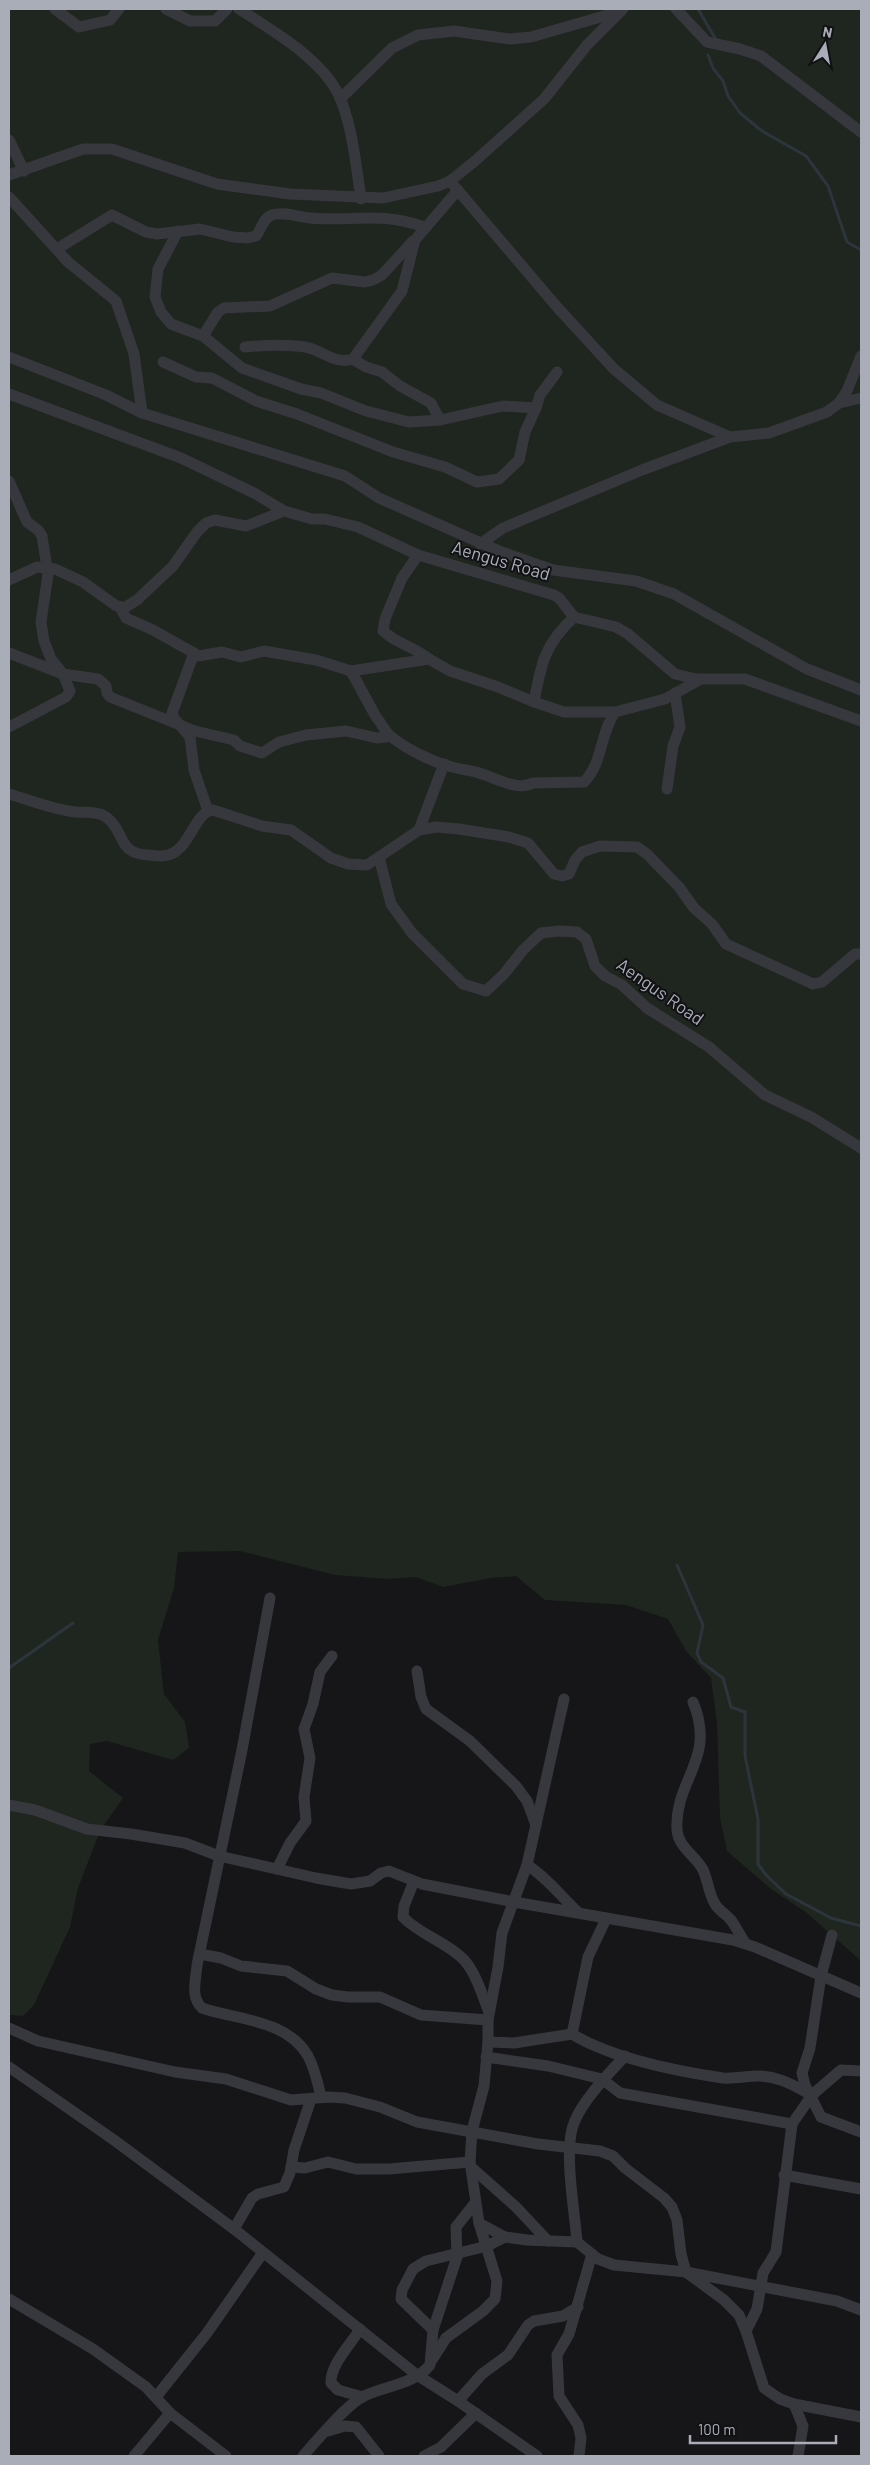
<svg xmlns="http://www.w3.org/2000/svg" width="870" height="2465" font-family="Barlow,sans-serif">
<rect width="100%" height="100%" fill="#161618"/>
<path fill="#1e261f" d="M 9,9 L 861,9 L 861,1961 L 807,1913 L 771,1889 L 727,1851 L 720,1817 L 717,1723 L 711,1678 L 686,1651 L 668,1619 L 626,1605 L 545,1600 L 516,1576 L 491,1578 L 443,1587 L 416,1577 L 388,1579 L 335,1575 L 240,1551 L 178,1552 L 174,1588 L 158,1640 L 164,1694 L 185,1722 L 189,1748 L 173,1760 L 107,1741 L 90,1744 L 89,1771 L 123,1798 L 100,1831 L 78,1888 L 70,1927 L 34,2005 L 23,2016 L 9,2015 Z"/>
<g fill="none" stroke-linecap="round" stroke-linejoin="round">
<g stroke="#2c353c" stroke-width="3">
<path d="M 698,9 L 715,38"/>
<path d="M 708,55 L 713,68 L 723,81 L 728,96 L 740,113 L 762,131 L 806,156 L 828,186 L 847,242 L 861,250"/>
<path d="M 677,1565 L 703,1625 L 697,1653 L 701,1662 L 723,1678 L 731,1707 L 745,1712 L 745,1756 L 758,1819 L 758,1864 L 766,1875 L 786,1894 L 831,1918 L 861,1926"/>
<path d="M 9,1668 L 73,1623"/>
</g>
<g stroke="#37383d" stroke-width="11">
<path d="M 55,9 L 79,27 L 110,20 L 119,9"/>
<path d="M 166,9 L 190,21 L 215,21 L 227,9"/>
<path d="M 239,9 C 273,31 326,61 341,100 C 353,131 356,166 361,199"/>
<path d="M 676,9 L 707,42 L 740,49 L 761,56 L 861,132"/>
<path d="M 340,99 L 392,48 L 418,35 L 454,31 L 510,39 L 531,37 L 618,12"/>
<path d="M 9,140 L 24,171"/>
<path d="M 9,175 L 83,149 L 112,149 L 217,184 L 290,194 L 383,198 L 438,186 L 450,181 L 475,161 L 544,99 L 587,45 L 623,9"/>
<path d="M 450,181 L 557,307 L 614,369 L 657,405 L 730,437"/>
<path d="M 9,197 L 68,262 L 116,301 L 134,354 L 142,413"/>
<path d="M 178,231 L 158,269 L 155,297 L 161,312 L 171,324 L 203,336 L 242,368 L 301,389 L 321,393 L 366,411 L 409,422 L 440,420 L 503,406 L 536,408 L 540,395 L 557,372"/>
<path d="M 57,249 L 112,215 L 146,232 L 157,234 L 200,229 L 233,237 L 247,238 L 256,236 C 261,230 263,218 272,215 C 282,211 299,217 310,218 C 353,222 379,211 424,227"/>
<path d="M 203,336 L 218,312 L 224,308 L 270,306 L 332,278 L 365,282 L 373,280 L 382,275 L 413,241"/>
<path d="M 245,347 C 265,345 285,344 305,347 C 323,350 334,365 353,359 L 402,291 L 415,240 L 458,190"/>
<path d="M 9,357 L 106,395 L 142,413 L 345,476 L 379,498 L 499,551 L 553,570 L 636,581 L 674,594 L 807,669 L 861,690"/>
<path d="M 353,359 L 366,367 L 382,372 L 400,386 L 431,403 L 440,420"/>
<path d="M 163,362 L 196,377 L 212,378 L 256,401 L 297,414 L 393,452 L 445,467 L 477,482 L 499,479 L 519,460 L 525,432 L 536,408"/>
<path d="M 9,394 L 181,458 L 254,493 L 284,511 L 312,519 L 325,519 L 358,527 L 418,555 L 554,595 L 559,598 L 574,617 L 616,627 L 628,634 L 675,674 L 696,679 L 745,679 L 861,721"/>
<path d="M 839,403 L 861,398"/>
<path d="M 9,481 L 27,522 L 38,530 L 42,536 L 48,574 L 41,622 L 44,641 L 51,659 L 63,674 L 70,691 L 66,697 L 9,727"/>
<path d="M 480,544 L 503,528 L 642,470 L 730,437 L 769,433 L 827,412 L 839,403 L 847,391 L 861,356"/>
<path d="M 9,580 L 37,567 L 55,569 L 83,582 L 115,605 L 124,608 L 137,600 L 173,566 L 197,532 L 206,523 L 215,520 L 246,526 L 284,511"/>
<path d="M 120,607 L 126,618 L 153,630 L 194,653 L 172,713 L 174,718 L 190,737 L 194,770 L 208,811"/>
<path d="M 9,653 L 63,674 L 98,679 L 106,686 L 107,693 L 110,697 L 195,731 L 234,740 L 240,746 L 262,753 L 279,742 L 306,735 L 346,731 L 377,738 L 386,737 L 388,734 C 405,749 434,763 456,768 C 465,770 474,771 482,774 C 498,779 517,791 533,783 L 584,782 C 603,763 600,733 615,712 L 665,699 L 701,679"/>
<path d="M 194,653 L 198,656 L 222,652 L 241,657 L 264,651 L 316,660 L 351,671 L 429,659 C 415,647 397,644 383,631 L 385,619 L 402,578 L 418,555"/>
<path d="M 429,659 L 450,671 L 498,687 L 534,702 L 564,712 L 615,712"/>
<path d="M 351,671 L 375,715 L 388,734"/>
<path d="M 534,702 C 541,664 544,645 574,617"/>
<path d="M 667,789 L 673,746 L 680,727 L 675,693"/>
<path d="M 9,794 C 30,800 54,810 76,812 C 85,813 98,811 106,817 C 126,831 116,854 149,855 C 155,856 162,857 168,855 C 190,850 194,812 213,810 L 262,826 L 291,830 L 331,858 L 348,864 L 367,865 L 419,830 L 436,827 L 459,829 L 509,837 L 528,843 L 554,874 L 562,876 L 569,874 L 575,860 L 582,852 L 600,846 L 637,847 L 647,854 L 679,887 L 694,908 L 712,924 L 726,944 L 813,984 L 822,982 L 855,954 L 861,954"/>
<path d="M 419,830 L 444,764"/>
<path d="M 379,857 L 391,904 L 412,933 L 463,984 L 486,991 L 504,974 L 523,950 L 541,933 L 559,931 L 577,932 L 586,939 L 595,966 L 605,976 L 622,985 L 647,1008 L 709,1047 L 765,1095 L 811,1117 L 861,1148"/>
<path d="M 270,1598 L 242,1750 L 197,1965 C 196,1980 190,1997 202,2008 C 236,2020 287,2019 308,2056 C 315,2069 318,2084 321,2097"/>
<path d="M 417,1671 L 421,1697 L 426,1709 L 470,1741 L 516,1786 L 527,1801 L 536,1825"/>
<path d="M 564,1699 L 527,1865 L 502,1933 L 498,1967 L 488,2020 L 488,2042 L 484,2086 L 472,2131 L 470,2162 L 479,2223 L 505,2237 L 527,2240 L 577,2242 L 598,2259 L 614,2265 L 686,2272 L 837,2301 L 861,2310"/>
<path d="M 693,1702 C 717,1760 674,1779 677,1830 C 678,1846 694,1855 702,1868 C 708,1878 708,1893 715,1904 C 718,1910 726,1914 731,1920 C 736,1927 740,1935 745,1943"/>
<path d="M 9,1805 L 35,1810 L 87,1829 L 131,1834 L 185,1843 L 219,1856 L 316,1878 L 351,1884 L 370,1881 L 381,1873 L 389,1871 L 422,1884 L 514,1902 L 733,1940 L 755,1947 L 861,1993"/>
<path d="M 527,1865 C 548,1878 561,1897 579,1913"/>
<path d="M 277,1869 L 290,1843 L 306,1821 L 304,1797 L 310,1758 L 304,1729 L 313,1704 L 320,1672 L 332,1656"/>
<path d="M 414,1881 L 404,1906 L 403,1917 C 419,1934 444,1941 461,1957 C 475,1969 482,1995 489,2012"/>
<path d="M 606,1919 L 588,1957 L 572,2034 C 613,2059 676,2071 723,2078 C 735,2079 747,2076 758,2076 C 779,2076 794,2086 812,2095"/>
<path d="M 832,1935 L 821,1976 L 810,2048 L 802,2073 L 805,2085 L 821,2117 L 861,2132"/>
<path d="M 200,1954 L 221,1958 L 241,1966 L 287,1971 L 316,1989 L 332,1995 L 348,1997 L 380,1997 L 421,2015 L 488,2020"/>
<path d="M 9,2028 L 38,2041 L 175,2072 L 226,2079 L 291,2100 L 329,2097 L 345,2098 L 380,2107 L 417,2122 L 538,2144 L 600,2151 L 613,2156 L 625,2168 L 664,2198 L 672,2207 L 677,2220 L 681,2254 L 686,2272 L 724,2300 L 739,2315 L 746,2331 L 764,2388 L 780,2399 L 794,2404 L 861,2417"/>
<path d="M 488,2042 L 514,2043 L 572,2034"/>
<path d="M 486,2057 L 548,2066 L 602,2079 L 620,2093 L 792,2124"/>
<path d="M 9,2067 L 114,2140 L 234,2229 L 417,2375 L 458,2401 L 537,2456"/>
<path d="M 291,2167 L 305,2168 L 328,2162 L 356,2169 L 389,2169 L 470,2162"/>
<path d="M 471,2167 L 516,2207 L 548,2241"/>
<path d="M 784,2175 L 861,2189"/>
<path d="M 234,2229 L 252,2198 L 258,2194 L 284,2187 L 290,2173 L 294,2150 L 311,2099"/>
<path d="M 577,2242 C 575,2212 563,2150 574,2123 C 582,2101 609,2073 625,2056"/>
<path d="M 9,2299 L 93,2349 L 146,2387 L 170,2413 L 226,2456"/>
<path d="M 360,2329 C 351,2344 330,2365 331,2383 L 338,2390 L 363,2397"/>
<path d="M 433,2330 L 401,2299 L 402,2290 L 413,2269 L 426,2261 L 487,2246 L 505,2237"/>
<path d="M 746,2331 L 757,2309 L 763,2273 L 776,2252 L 792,2124 L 812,2095 L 841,2070 L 861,2071"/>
<path d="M 432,2360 L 446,2338 L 483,2311 L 495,2299 L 497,2281 L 479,2223"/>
<path d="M 156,2397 L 207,2333 L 262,2254"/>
<path d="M 458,2401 L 482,2374 L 508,2355 L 528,2325 L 534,2321 L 563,2316 L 578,2307"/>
<path d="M 794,2404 L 803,2426 L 798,2456"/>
<path d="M 328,2431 L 345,2426 L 356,2427 L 379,2456"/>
<path d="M 134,2456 L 170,2413"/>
<path d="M 303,2456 C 316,2441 347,2404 364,2396 C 385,2386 415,2384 430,2365 L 433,2330 L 457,2257 L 456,2227 L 475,2203"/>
<path d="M 424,2456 L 441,2447 L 476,2413"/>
<path d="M 579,2456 L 581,2438 L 578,2425 L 559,2396 L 557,2355 L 569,2334 L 592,2254"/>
</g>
</g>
<g text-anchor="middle" stroke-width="4" stroke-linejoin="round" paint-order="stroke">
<g font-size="18" fill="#a8adb8" stroke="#111113">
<text transform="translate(501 561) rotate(16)" y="6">Aengus Road</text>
<text transform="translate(660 992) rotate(35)" y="6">Aengus Road</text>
</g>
</g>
<rect width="870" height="2465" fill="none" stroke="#a8adb8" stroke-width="20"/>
<g transform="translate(825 45) rotate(11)" stroke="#111113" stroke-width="4" paint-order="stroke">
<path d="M0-4L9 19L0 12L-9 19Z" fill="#a8adb8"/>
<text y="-8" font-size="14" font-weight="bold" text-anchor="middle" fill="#a8adb8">N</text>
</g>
<path d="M690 2435v8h146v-8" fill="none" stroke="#a8adb8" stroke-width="2.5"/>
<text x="698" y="2435" font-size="15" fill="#a8adb8" stroke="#111113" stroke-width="4" paint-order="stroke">100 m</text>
</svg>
